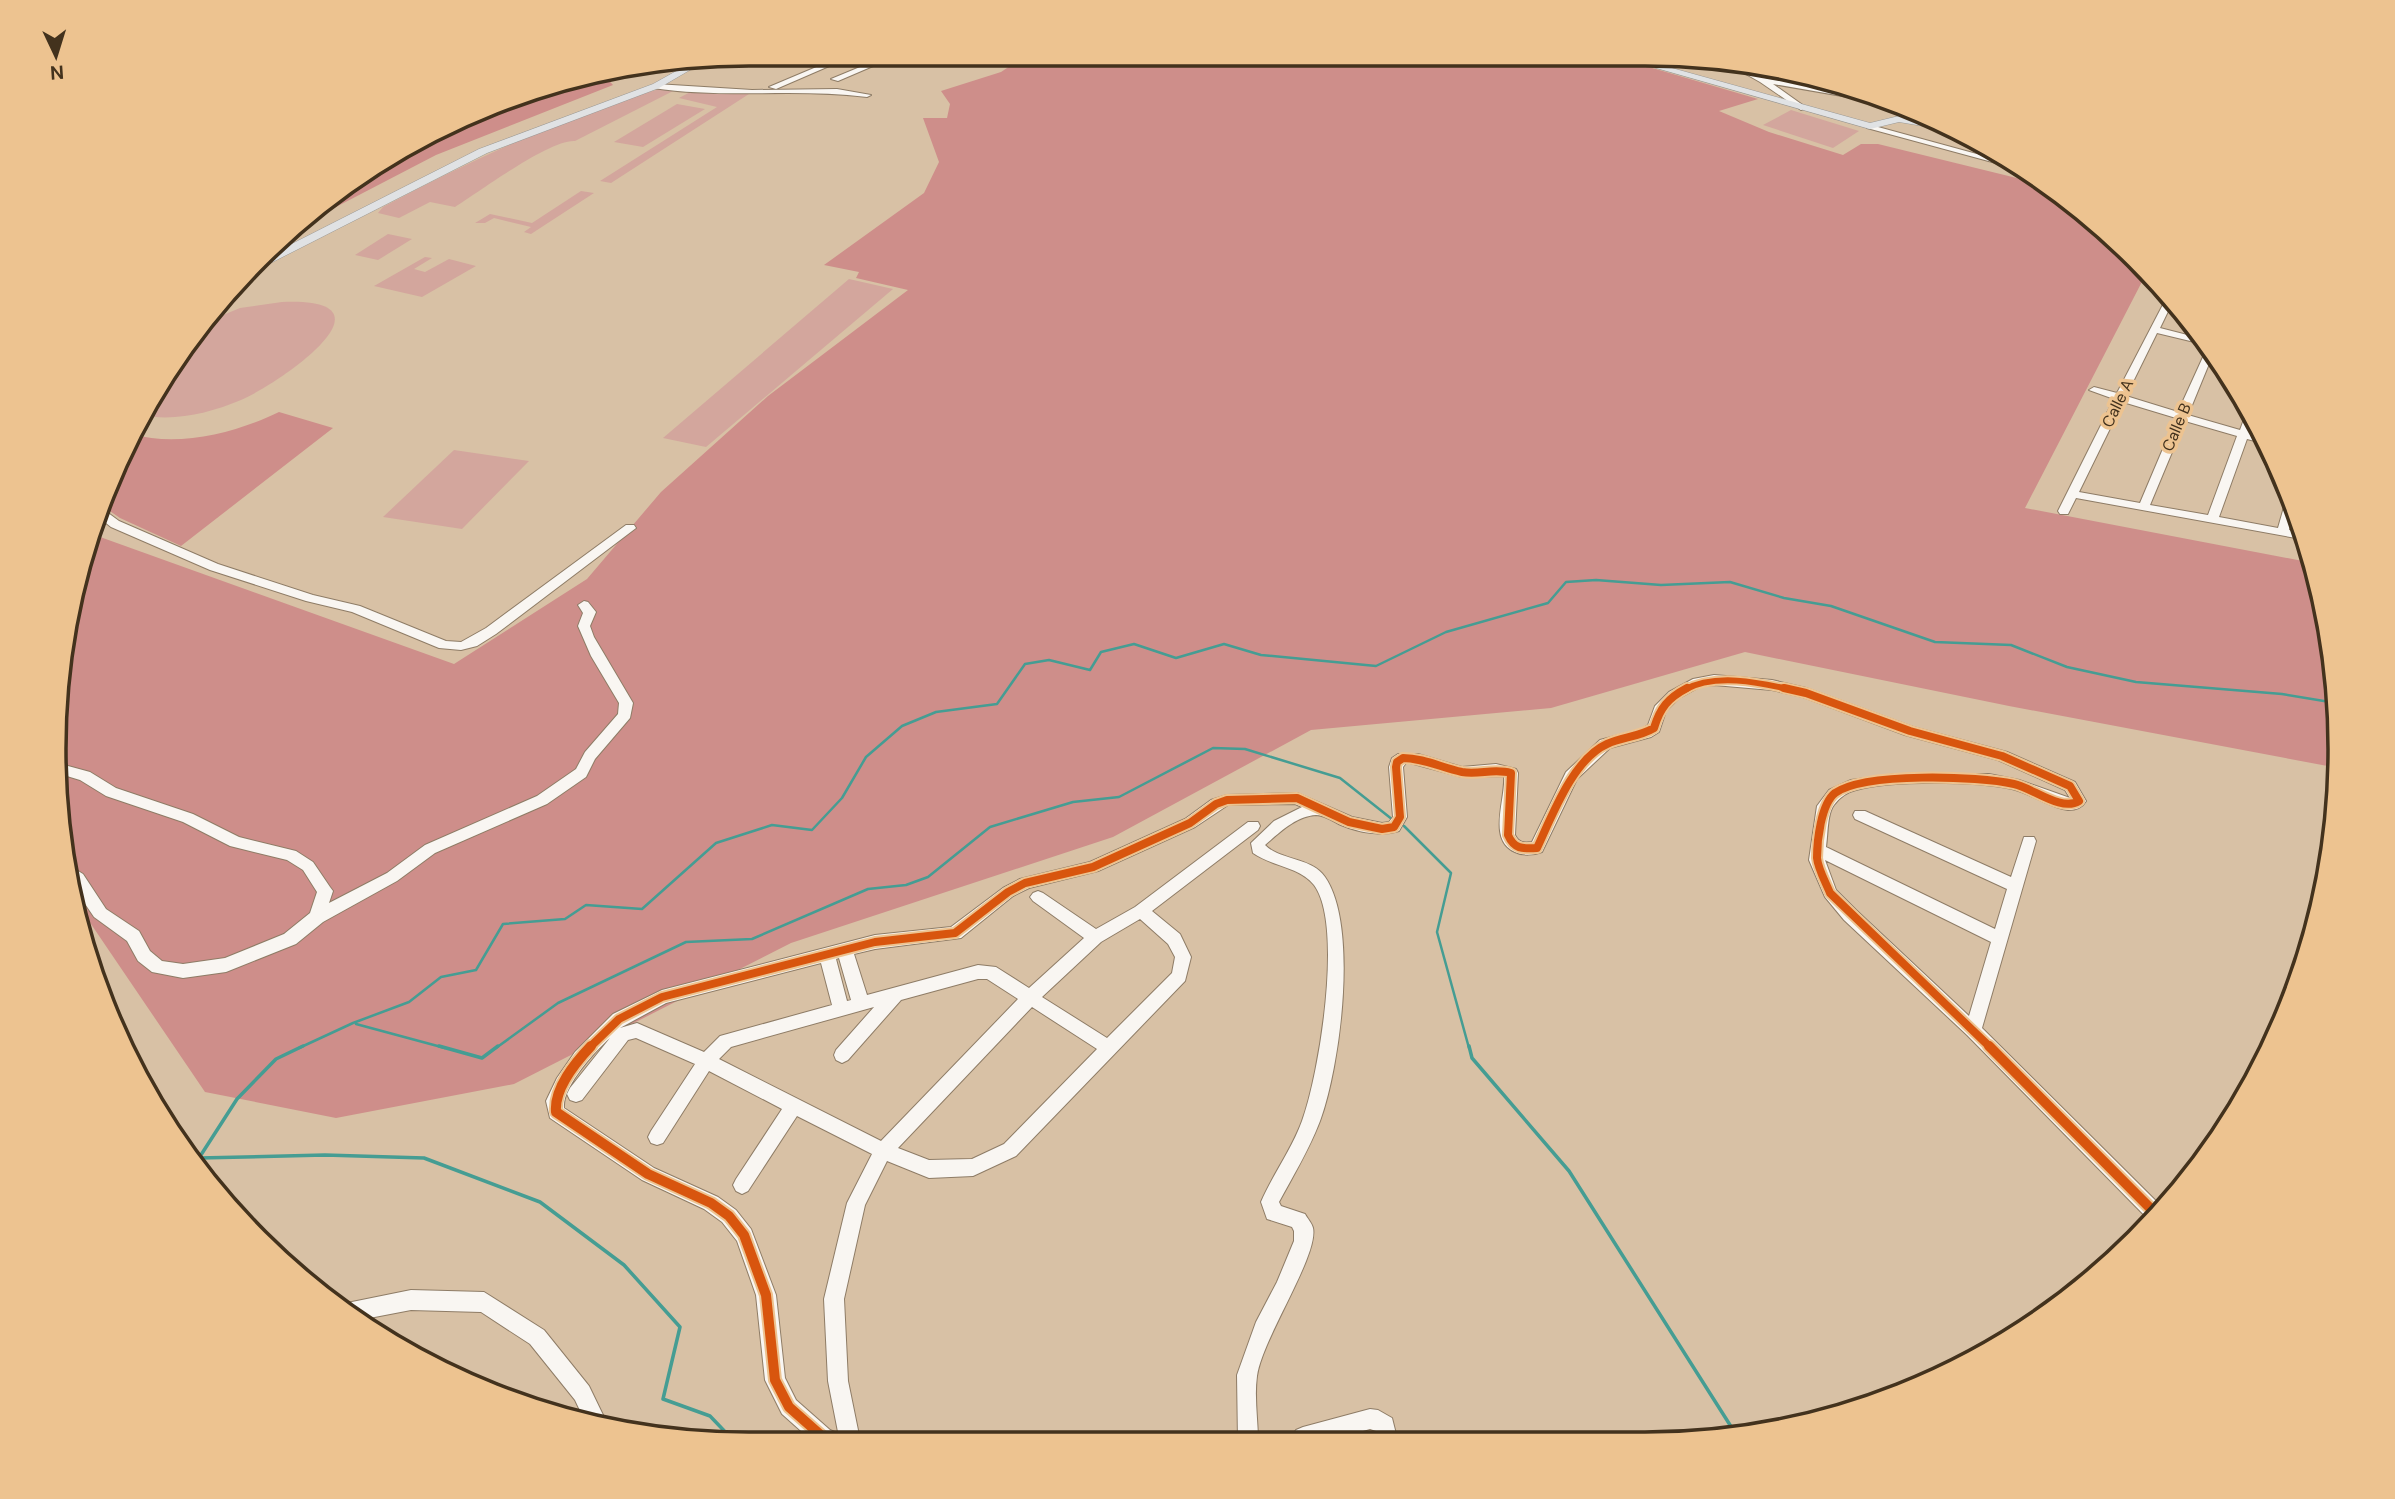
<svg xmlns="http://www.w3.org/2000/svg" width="2395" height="1499" font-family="'DM Sans',sans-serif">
<rect width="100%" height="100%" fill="#d8c1a5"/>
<g fill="#d3a69d">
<path d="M 659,89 L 677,89 L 575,141 C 550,139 479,192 455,207 L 430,202 L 399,218 L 378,213 L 383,207 C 472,160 563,117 659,89 Z"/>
<path d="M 696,89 L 749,94 L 611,183 L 600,181 L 717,107 L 679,98 Z"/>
<path d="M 677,104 L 705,109 L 643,147 L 614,142 Z"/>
<path d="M 1791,110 L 1859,131 L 1833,148 L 1763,125 Z"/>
<path d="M 581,191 L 594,193 L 531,234 L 524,232 L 531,227 L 494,218 L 485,223 L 475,223 L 490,214 L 532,223 Z"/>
<path d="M 388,234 L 412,239 L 378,260 L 355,255 Z"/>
<path d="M 425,257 L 432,258 L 414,269 L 425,272 L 449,259 L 476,266 L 422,297 L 374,286 Z"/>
<path d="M 849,279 L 893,289 L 706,447 L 663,438 Z"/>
<path d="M 282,302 C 405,297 280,383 241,400 C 210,413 174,422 141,415 L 199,325 L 240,308 Z"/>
<path d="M 454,450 L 529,461 L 462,529 L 383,517 Z"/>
</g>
<g fill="#ce8e8a">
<path d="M 1019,60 L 1625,60 L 1758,99 L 1719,111 L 1769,132 L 1843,155 L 1861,144 L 1878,144 L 2049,186 L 2069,198 L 2147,272 L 2025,508 L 2313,563 L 2335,659 L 2338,768 L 2009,706 L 1745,652 L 1551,708 L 1311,730 L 1113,837 L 791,943 L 514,1084 L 336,1118 L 205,1092 L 74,899 L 54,749 L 68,614 L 89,533 L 454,664 L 587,579 L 661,492 L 768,396 L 908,290 L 856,278 L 859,272 L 824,265 L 924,193 L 939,162 L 923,118 L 947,118 L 950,104 L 941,91 L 1001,72 Z"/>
<path d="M 602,73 L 613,85 L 436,155 L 284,234 L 363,172 L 526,91 Z"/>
<path d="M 279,412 L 333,428 L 181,546 L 120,518 L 101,505 L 133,434 C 178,448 238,432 279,412 Z"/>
</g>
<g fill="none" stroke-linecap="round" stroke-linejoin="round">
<g stroke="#459d93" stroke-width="2.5">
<path d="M 1404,826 L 1451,873 L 1437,932 L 1469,1048"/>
<path d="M 356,1024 L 445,1048"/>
<path d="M 299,1048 L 353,1023 L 409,1002 L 441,977 L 476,970 L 503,924 L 565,919 L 586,905 L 642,909 L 716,843 L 772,825 L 812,830 L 842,798 L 866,757 L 902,726 L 936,712 L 997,704 L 1025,664 L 1049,660 L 1090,670 L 1101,652 L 1134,644 L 1176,658 L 1224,644 L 1261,655 L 1376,666 L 1446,632 L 1548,603 L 1566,582 L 1596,580 L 1661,585 L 1730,582 L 1784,598 L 1831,606 L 1935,642 L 2011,645 L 2067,667 L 2136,682 L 2282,694 L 2336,703"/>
<path d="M 496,1048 L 558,1003 L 686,942 L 752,939 L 868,889 L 906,885 L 928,877 L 990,827 L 1073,802 L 1119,797 L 1213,748 L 1245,749 L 1340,778 L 1393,820"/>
</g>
<g stroke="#459d93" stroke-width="3.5">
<path d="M 439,1046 L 482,1058 L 498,1046"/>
<path d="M 1469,1046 L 1472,1058 L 1569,1171 L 1737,1436"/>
<path d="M 199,1158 L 237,1099 L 276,1059 L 303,1046"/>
<path d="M 192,1161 L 199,1158 L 325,1155 L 424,1158 L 540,1202 L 624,1265 L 680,1327 L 663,1399 L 710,1416 L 732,1439"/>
</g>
<path fill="#459d93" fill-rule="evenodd" d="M 591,77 L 577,87 L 554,85 L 590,76 Z"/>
<g stroke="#8e7c66" stroke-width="2">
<g id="minor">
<path d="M 833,60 L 843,60 L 776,89 L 769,87 Z"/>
<path d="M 877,60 L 887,60 L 838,81 L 831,79 Z"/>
<path d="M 1721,60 L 1731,60 L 1765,78 L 1874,97 L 1903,105 L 1900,106 L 1773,84 L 1804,106 L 1805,108 L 1801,110 L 1760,82 Z"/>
<path d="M 656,84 L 752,90 L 837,89 L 871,95 L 867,97 C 796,88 724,99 653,88 L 652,86 Z"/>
<path d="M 1867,124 L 2006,162 L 2018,169 L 1867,128 Z"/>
<path d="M 2169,293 L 2174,299 L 2160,328 L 2203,339 L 2207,345 L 2157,333 L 2126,396 L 2178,412 L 2208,346 L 2213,354 L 2188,415 L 2240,430 L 2247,411 L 2250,408 L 2255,418 L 2250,433 L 2264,437 L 2267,444 L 2247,439 L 2219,517 L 2278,528 L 2286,500 L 2291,497 L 2296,508 L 2289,530 L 2306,533 L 2307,540 L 2076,498 L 2068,514 L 2060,514 L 2058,511 L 2114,399 L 2089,390 L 2094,387 L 2117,393 ZM 2123,402 L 2176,418 L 2140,503 L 2079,492 ZM 2185,421 L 2237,436 L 2208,515 L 2150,505 Z"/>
<path d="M 100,507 L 119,521 L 218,564 L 313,595 L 360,606 L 446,641 L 461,642 L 486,628 L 626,525 L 634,525 L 636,528 L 496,634 L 477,646 L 461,650 L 439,648 L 352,612 L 306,601 L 210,570 L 111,527 L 96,515 Z"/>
<path d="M 584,601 L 588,602 L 596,612 L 590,626 L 594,637 L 633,703 L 630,718 L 595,759 L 586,777 L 547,804 L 435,853 L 397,881 L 323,922 L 296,944 L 226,972 L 183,978 L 152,972 L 138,961 L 127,941 L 94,917 L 73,886 L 70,866 L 83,874 L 106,909 L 139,931 L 150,951 L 162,961 L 183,964 L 225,958 L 284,934 L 310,913 L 317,892 L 303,870 L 287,860 L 230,846 L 183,822 L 106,796 L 80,780 L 57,773 L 57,763 L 90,772 L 116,788 L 193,814 L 239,837 L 296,851 L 313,862 L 330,887 L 333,891 L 329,903 L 387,873 L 425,845 L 537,796 L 576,769 L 585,752 L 618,714 L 619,703 L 591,656 L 578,626 L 583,613 L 578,605 Z"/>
<path d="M 1714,675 L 1772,680 L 1806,688 L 1913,727 L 2007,752 L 2075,782 L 2086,801 C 2082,808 2076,810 2068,810 C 2049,808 2031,793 2012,789 C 1975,781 1893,780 1856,790 C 1847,792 1839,798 1834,805 C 1827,814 1828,835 1826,847 L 1995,929 L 2007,889 L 1855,819 L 1853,815 L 1855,811 L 1865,811 L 2011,877 L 2024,837 L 2034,837 L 2036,841 L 1982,1028 L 2164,1209 L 2151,1222 L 1967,1035 L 1844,920 L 1825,897 L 1809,860 L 1817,806 L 1829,790 L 1851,780 L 1897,774 L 1989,774 L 2019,780 L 2070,798 L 2065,790 L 1998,760 L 1905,735 L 1803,697 L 1772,690 L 1714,685 L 1701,686 L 1679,698 L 1666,711 L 1659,732 L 1651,737 L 1610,748 L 1577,779 L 1542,852 C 1534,855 1523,856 1515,852 C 1487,840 1506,799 1504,776 L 1462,777 L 1410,763 L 1406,763 L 1403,767 L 1407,817 L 1399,831 C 1381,837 1358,832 1341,825 C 1333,821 1324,815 1316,815 C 1296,816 1279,833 1265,845 C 1281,861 1311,857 1325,877 C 1359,926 1340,1067 1320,1121 C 1309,1150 1293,1176 1279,1202 L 1281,1206 L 1305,1214 C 1307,1218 1312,1223 1313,1228 C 1319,1255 1262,1339 1257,1376 C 1254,1397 1258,1420 1258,1441 L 1238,1441 L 1237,1375 L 1256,1322 L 1277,1282 L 1294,1241 L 1294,1231 L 1292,1227 L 1267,1219 L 1261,1202 C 1273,1174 1292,1149 1302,1121 C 1319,1075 1344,925 1314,885 C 1300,867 1271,866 1253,853 L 1251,843 L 1274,821 L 1302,807 L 1295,804 L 1228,805 L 1195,827 L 1098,871 L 1029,888 L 1013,896 L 961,938 L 875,949 L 854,954 L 867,995 L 978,965 L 996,967 L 1029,988 L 1084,938 L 1033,901 L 1030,897 L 1033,893 L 1038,891 L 1043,893 L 1096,929 L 1135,907 L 1248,822 L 1258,822 L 1260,826 L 1258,830 L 1152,911 L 1180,934 L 1191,957 L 1185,981 L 1016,1156 L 973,1176 L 929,1178 L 887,1161 L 865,1205 L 844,1299 L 848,1381 L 860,1440 L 810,1439 L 782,1414 L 765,1380 L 756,1295 L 737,1241 L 722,1222 L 704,1209 L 642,1180 L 550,1118 L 546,1101 L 557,1078 L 575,1052 L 613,1014 L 662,990 L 875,935 L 951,927 L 1003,888 L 1020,879 L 1090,862 L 1185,819 L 1211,800 L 1227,795 L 1297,793 L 1352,817 L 1382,823 L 1389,822 L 1393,817 L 1389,767 L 1392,758 L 1398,754 L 1418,754 L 1462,767 L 1496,764 L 1516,769 L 1518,773 L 1515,835 C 1519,843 1524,843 1532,842 L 1566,772 L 1600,740 L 1642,729 L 1648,725 L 1655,706 L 1669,692 L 1693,679 ZM 1825,860 L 1991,942 L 1969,1016 L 1856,910 L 1836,890 ZM 1140,919 L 1168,944 L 1175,957 L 1172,973 L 1107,1038 L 1042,997 L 1101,942 ZM 839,958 L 851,1000 L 847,1001 L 836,959 ZM 821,963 L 832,1005 L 720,1036 L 704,1052 L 637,1023 L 620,1028 L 666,1003 ZM 978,979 L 987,979 L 1018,999 L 881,1141 L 719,1059 L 731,1047 L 874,1007 L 836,1050 L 834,1055 L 836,1060 L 842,1063 L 848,1060 L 901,1000 ZM 1032,1007 L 1097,1049 L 1004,1144 L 972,1159 L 929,1160 L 898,1148 ZM 610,1038 L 570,1088 L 567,1094 L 570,1100 L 576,1102 L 582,1100 L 628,1040 L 636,1038 L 695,1064 L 651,1131 L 648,1137 L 651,1143 L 657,1145 L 663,1143 L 709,1071 L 782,1109 L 736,1179 L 733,1185 L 736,1191 L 742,1194 L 748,1191 L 797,1116 L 872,1154 L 847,1203 L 824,1299 L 828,1381 L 839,1437 L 837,1433 L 830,1430 L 796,1400 L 785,1378 L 776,1295 L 751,1229 L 736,1210 L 718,1197 L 654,1168 L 564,1108 C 562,1087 595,1051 610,1038 Z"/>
<path d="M 411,1290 L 484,1292 L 544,1330 L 589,1386 L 603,1415 L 605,1424 L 584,1419 L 575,1400 L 530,1344 L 481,1312 L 411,1310 L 359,1320 L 339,1308 L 347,1303 Z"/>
<path d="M 1370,1409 L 1378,1410 L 1392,1418 L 1398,1442 L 1378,1442 L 1376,1431 L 1370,1429 L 1324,1442 L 1288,1442 L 1296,1430 L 1303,1427 Z"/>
</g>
</g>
<g stroke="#9a9996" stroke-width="1">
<g id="major">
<path d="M 696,60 L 707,60 L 659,88 L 487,153 L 255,271 L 249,272 L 260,260 L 479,149 L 653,84 Z"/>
<path d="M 1628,60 L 1643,60 L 1870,123 L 1899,116 L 1942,125 L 1953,131 L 1899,122 L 1870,129 Z"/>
</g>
</g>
<use href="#minor" fill="#f9f6f2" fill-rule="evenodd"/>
<use href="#major" fill="#e0e2e4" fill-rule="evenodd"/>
<g stroke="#edc390" stroke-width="10">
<path id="cycleway-far2" d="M 1684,690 C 1715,673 1758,682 1792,690"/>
</g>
<g stroke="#edc390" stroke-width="12">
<g id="cycleway-far1">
<path d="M 1784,688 L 1806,693 L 1910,731 L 2002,756 L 2070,786 L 2079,801 C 2061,812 2033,788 2014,784 C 1978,776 1865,772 1835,793 C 1821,804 1817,841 1817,858 C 1818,869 1826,883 1830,893 L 1991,1048"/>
<path d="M 589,1048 L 619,1019 L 662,997 L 875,942 L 955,933 L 1008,892 L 1025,883 L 1093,867 L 1190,823 L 1216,804 L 1227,800 L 1297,798 L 1349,822 L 1382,829 L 1394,827 L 1400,817 L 1396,767 L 1397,762 L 1403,758 C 1424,758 1442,768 1462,772 C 1479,775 1494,768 1511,773 L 1508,835 C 1514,849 1522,849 1537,848 C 1552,816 1573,759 1607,744 C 1622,737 1639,737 1654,728 C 1660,708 1668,698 1687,688"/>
</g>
</g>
<g stroke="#edc390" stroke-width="14">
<g id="cycleway">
<path d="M 591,1046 C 575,1063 554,1088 556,1112 L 648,1174 L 711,1203 L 729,1216 L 744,1235 L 766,1295 L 775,1380 L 789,1407 L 824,1438 L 830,1440"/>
<path d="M 1989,1046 L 2157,1215"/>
</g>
</g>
<use href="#cycleway-far2" stroke="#d8550e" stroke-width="6"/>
<use href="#cycleway-far1" stroke="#d8550e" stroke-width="8"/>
<use href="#cycleway" stroke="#d8550e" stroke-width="10"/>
</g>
<g text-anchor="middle" stroke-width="7" stroke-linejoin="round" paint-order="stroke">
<g font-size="16" fill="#43321d" stroke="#edc390">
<text transform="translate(2117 403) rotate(-64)" y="6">Calle A</text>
<text transform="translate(2176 427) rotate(-67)" y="6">Calle B</text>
</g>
</g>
<path d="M0 0H2395V1499H0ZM749 66H1645A683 683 0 0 1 2328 749V749A683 683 0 0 1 1645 1432H749A683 683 0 0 1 66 749V749A683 683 0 0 1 749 66Z" fill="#edc390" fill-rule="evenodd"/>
<path fill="none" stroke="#43321d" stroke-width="3.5" d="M749 66H1645A683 683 0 0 1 2328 749V749A683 683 0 0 1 1645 1432H749A683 683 0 0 1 66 749V749A683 683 0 0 1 749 66Z"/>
<g transform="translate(56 56) rotate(176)" stroke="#edc390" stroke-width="5" paint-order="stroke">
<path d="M0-5L12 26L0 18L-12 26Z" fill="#43321d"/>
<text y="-10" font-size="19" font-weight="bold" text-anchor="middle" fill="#43321d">N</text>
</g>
</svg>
